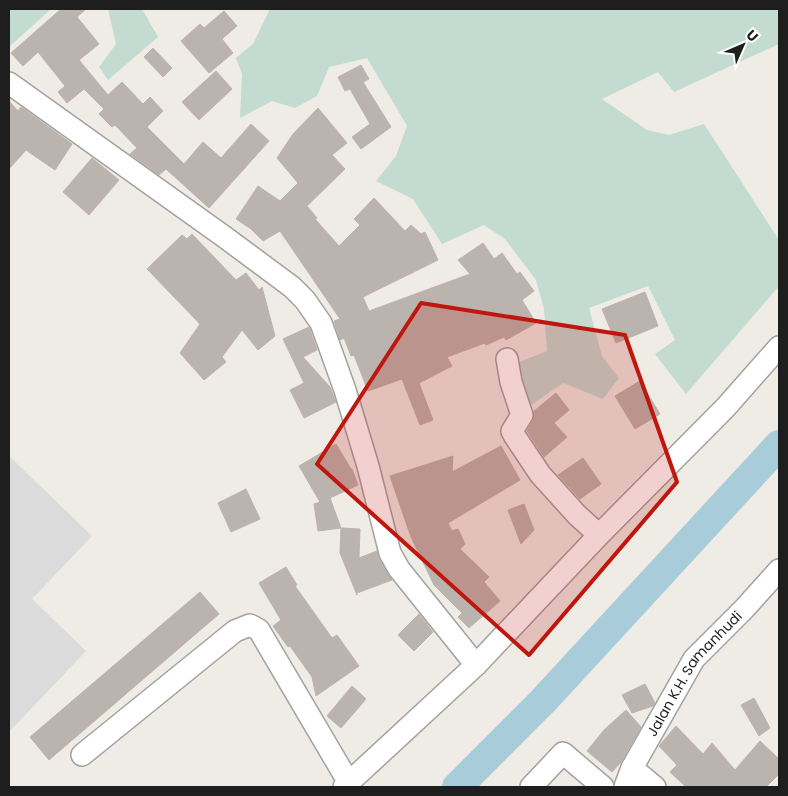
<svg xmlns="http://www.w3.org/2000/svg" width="788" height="796" font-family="Poppins,sans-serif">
<rect width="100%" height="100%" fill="#eeece5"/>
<path fill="#dcdbdb" d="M 9,456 L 92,536 L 32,599 L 86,651 L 9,732 Z"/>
<g fill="#c3dbd1">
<path d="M 9,9 L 51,9 L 9,47 Z"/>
<path d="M 108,9 L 142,9 L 158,37 L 108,80 L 99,67 L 116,44 Z"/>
<path d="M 268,9 L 779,9 L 779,44 L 674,92 L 658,72 L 602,99 L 647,130 L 669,135 L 704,124 L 779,240 L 779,286 L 686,394 L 655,354 L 675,340 L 648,286 L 589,308 L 602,356 L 619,378 L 603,399 L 563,383 L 527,408 L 514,364 L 547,351 L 544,309 L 536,280 L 505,239 L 484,225 L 442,244 L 413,199 L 376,181 L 396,156 L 407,126 L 367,58 L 329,67 L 317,96 L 295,108 L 272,101 L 240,118 L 242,74 L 236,58 L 253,44 L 269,11 Z"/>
</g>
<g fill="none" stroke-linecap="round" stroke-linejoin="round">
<path stroke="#a8ccd9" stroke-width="30" d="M 457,787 L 543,701 L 779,445"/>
</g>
<g fill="#bbb4ae" stroke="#bfb3a8">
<path d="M 61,9 L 86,9 L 77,17 L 99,44 L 79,60 L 108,95 L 122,82 L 143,104 L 150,97 L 163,111 L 147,127 L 184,164 L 203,142 L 221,158 L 251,124 L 269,141 L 209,208 L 166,169 L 159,175 L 130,154 L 137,148 L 115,125 L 112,127 L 99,114 L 104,109 L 84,89 L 67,103 L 58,92 L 65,86 L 38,52 L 23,66 L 11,53 Z"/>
<path d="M 224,11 L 237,26 L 222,39 L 233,53 L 209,73 L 181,41 L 200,24 L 204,28 Z"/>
<path d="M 153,48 L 172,68 L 163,77 L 144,57 Z"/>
<path d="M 361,65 L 369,79 L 363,82 L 391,127 L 361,149 L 352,137 L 370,124 L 350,89 L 345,91 L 338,77 Z"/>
<path d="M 216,71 L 232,89 L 199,120 L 182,102 Z"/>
<path d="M 9,101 L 18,111 L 21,107 L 72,144 L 55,170 L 26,150 L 9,169 Z"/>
<path d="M 318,108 L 347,143 L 332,155 L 345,169 L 307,206 L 317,218 L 315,219 L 339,246 L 360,225 L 354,219 L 374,198 L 405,231 L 411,225 L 421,234 L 425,232 L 438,260 L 363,297 L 369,311 L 470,274 L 458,260 L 483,243 L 494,259 L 502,253 L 517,274 L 520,272 L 534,291 L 522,300 L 536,323 L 506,340 L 504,337 L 486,345 L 485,343 L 447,357 L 452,366 L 419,383 L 433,420 L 420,425 L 402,379 L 368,391 L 354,355 L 351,356 L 344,338 L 340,340 L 334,321 L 340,319 L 280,231 L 263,241 L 251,229 L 236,219 L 258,186 L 280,201 L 298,183 L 277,158 L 293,134 Z"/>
<path d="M 92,158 L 119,180 L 89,215 L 63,192 Z"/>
<path d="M 192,234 L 236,280 L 246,273 L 259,290 L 262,287 L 275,336 L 258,350 L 242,330 L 222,357 L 226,362 L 204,380 L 180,353 L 200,324 L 147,269 L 182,235 L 187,239 Z"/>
<path d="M 645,292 L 658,326 L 616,343 L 602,309 Z"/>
<path d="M 309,327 L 317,350 L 303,357 L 330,387 L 336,402 L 304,418 L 290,390 L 304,383 L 283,339 Z"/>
<path d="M 640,381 L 660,414 L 635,429 L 615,396 Z"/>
<path d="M 556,393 L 569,410 L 554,423 L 567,437 L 544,457 L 527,431 L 533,421 L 534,411 Z"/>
<path d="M 336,444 L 351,469 L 352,469 L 358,485 L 330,498 L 341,528 L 318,531 L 314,504 L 320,502 L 299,466 Z"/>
<path d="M 501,446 L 520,480 L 448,523 L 452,531 L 458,529 L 465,544 L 460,549 L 489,577 L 484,582 L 500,601 L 469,628 L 458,617 L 462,613 L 434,585 L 411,537 L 390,476 L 453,456 L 452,472 Z"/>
<path d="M 583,458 L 601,484 L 580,499 L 558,475 Z"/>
<path d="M 246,489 L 260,519 L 231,532 L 218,503 Z"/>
<path d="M 524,504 L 534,530 L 521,544 L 508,510 Z"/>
<path d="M 341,528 L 360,529 L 359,558 L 377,551 L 379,559 L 392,580 L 357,593 L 357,595 L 340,553 Z"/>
<path d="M 286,567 L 297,585 L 295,586 L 332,638 L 337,635 L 359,666 L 316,696 L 312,677 L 290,646 L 288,647 L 273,626 L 281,620 L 259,583 Z"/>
<path d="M 200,592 L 219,614 L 49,760 L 30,737 Z"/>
<path d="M 419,614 L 433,632 L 414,651 L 398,635 Z"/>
<path d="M 645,684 L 655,703 L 653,706 L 632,713 L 622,695 Z"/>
<path d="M 352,686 L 366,699 L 341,728 L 327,716 Z"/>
<path d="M 754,698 L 770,728 L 759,736 L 741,705 Z"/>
<path d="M 626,710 L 641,727 L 621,762 L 612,772 L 587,751 L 604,730 Z"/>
<path d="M 676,726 L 703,754 L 712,743 L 735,770 L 760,741 L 779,759 L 779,774 L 766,787 L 686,787 L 670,772 L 677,765 L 659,746 Z"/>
</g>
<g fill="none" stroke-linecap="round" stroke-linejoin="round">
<g stroke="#a2a2a2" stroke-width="24">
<g id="minor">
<path d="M 9,83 L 226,238 L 292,287 L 305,300 L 321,323 L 345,390 L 368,466 L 390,553 L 399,569 L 476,665"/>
<path d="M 507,359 L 511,382 L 522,415 L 512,431 L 514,435 L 540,474 L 577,515 L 599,535"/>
<path d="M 82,755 L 235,631 L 250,625 L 259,630 L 349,783"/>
<path d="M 632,768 L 655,787"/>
<path d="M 344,787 L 476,665 L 599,535 L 726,407 L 779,347"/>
<path d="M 531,787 L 563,753 L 603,787"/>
<path id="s1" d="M 625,787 L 632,768 L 694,659 L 744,609 L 779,570"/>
</g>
</g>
<use href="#minor" stroke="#fff" stroke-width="21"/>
</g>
<path fill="#bf160d" fill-opacity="0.2" stroke="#bf160d" stroke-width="4" stroke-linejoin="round" d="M 421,303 L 625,335 L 677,482 L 529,655 L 317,464 Z"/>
<g text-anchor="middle" stroke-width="5" stroke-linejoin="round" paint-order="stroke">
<g font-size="14" fill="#1e1e1e" stroke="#fff">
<text dy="5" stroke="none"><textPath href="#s1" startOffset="134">Jalan K.H. Samanhudi</textPath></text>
</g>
</g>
<rect width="788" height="796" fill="none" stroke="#1e1e1e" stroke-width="20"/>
<g transform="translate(743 45) rotate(45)" stroke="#ffffff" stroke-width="4" paint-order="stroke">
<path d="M0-4L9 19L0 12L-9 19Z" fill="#1e1e1e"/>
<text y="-8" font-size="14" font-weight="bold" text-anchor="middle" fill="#1e1e1e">U</text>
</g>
</svg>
